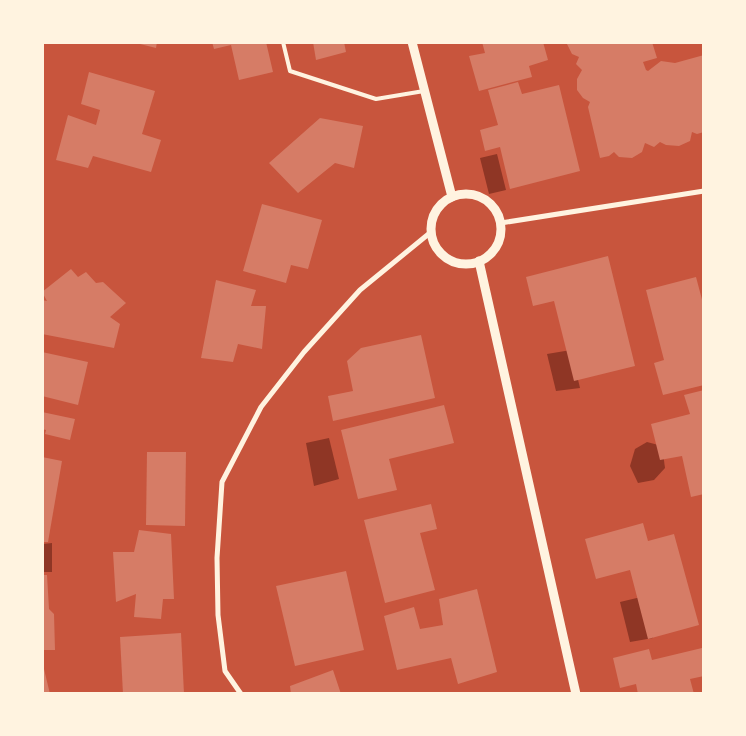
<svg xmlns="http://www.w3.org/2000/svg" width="746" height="736" font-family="Lato,sans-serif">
<rect width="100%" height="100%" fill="#c8553d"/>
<g fill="#8f3625">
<path d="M 497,154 L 506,190 L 489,194 L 480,158 Z"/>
<path d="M 571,350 L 580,388 L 556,391 L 547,354 Z"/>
<path d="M 329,438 L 339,479 L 314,486 L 306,443 Z"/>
<path d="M 647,442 L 662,446 L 665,468 L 654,480 L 638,483 L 630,466 L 635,449 Z"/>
<path d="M 52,543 L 52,572 L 43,572 L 43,544 Z"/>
<path d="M 641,597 L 653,638 L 630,642 L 620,602 Z"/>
</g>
<g fill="#d67c66">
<path d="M 132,42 L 157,42 L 156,48 Z"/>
<path d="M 212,42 L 266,42 L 273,72 L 239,80 L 231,45 L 214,49 Z"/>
<path d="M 313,42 L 344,42 L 346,52 L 316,60 Z"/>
<path d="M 482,42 L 543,42 L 548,60 L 529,66 L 532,77 L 479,91 L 469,56 L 485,53 Z"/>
<path d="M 566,42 L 652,42 L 657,58 L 643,62 L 646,70 L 648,71 L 661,61 L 675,63 L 704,55 L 704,132 L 697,134 L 692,132 L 690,141 L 679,146 L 666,145 L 660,142 L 654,147 L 645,143 L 642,152 L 632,158 L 619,157 L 614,152 L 609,156 L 600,158 L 588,107 L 590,102 L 583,98 L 577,90 L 577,79 L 582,70 L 576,64 L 579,57 L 572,54 Z"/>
<path d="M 89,72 L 155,91 L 142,134 L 161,140 L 151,172 L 93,156 L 88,168 L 56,160 L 68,115 L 96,125 L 100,110 L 81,104 Z"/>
<path d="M 518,82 L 522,94 L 559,85 L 580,171 L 510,189 L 500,147 L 485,151 L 480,130 L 498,125 L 488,90 Z"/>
<path d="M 320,118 L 363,126 L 354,168 L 335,163 L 298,193 L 269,163 Z"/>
<path d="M 262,204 L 322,220 L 308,269 L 291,265 L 286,283 L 243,271 Z"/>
<path d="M 608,256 L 635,366 L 574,381 L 554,301 L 533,306 L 526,277 Z"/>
<path d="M 71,269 L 78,277 L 86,272 L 96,283 L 103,282 L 126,303 L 110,317 L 120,324 L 114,348 L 42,334 L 42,300 L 47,301 L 42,292 Z"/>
<path d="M 696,277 L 704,307 L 704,385 L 663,395 L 654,363 L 664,360 L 646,290 Z"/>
<path d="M 216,280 L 256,290 L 251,306 L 266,306 L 262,349 L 238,344 L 233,362 L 201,358 Z"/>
<path d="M 421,335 L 435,398 L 333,421 L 328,396 L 353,391 L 347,361 L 361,348 Z"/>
<path d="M 42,352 L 88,362 L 78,405 L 42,396 Z"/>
<path d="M 704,390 L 704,494 L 691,497 L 682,456 L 660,460 L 651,424 L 690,414 L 684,395 Z"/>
<path d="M 444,405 L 454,443 L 389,459 L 397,490 L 358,499 L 341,430 Z"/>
<path d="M 42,412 L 75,419 L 70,440 L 45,434 L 46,430 L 42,429 Z"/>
<path d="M 147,452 L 186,452 L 185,526 L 146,525 Z"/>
<path d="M 42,457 L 62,461 L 48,542 L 42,542 Z"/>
<path d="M 431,504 L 437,529 L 420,533 L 435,590 L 385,603 L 364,520 Z"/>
<path d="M 643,523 L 648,541 L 674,534 L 699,625 L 648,639 L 630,570 L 596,579 L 585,539 Z"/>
<path d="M 139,530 L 171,534 L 174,599 L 163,599 L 161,619 L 134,617 L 136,594 L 116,602 L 113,552 L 134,552 Z"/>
<path d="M 346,571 L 364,650 L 295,666 L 276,586 Z"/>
<path d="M 42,575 L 47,575 L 49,609 L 54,614 L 55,650 L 42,650 Z"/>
<path d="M 477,589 L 497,672 L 458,684 L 451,658 L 397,670 L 384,616 L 414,607 L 420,629 L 443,625 L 439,599 Z"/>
<path d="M 181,633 L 184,694 L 123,694 L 120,637 Z"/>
<path d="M 702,648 L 704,655 L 704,676 L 690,679 L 694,694 L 638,694 L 636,684 L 620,688 L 613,658 L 649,649 L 652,660 Z"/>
<path d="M 44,669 L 50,694 L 42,694 L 42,670 Z"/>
<path d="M 333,670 L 341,694 L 291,694 L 290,686 Z"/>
</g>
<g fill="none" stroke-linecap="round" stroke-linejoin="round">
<path stroke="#fff3e0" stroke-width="4" d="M 283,42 L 290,71 L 376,99 L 424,91"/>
<g stroke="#fff3e0" stroke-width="5">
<path d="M 501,223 L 704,191"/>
<path d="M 241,694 L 225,671 L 218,615 L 217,558 L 222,482 L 261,407 L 304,352 L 360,290 L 431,232"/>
</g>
<g stroke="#fff3e0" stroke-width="9">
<path d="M 412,42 L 452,197"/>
<circle cx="466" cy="229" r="35"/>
<path d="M 479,261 L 576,694"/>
</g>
</g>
<rect width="746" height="736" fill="none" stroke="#fff3e0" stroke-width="88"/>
</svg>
